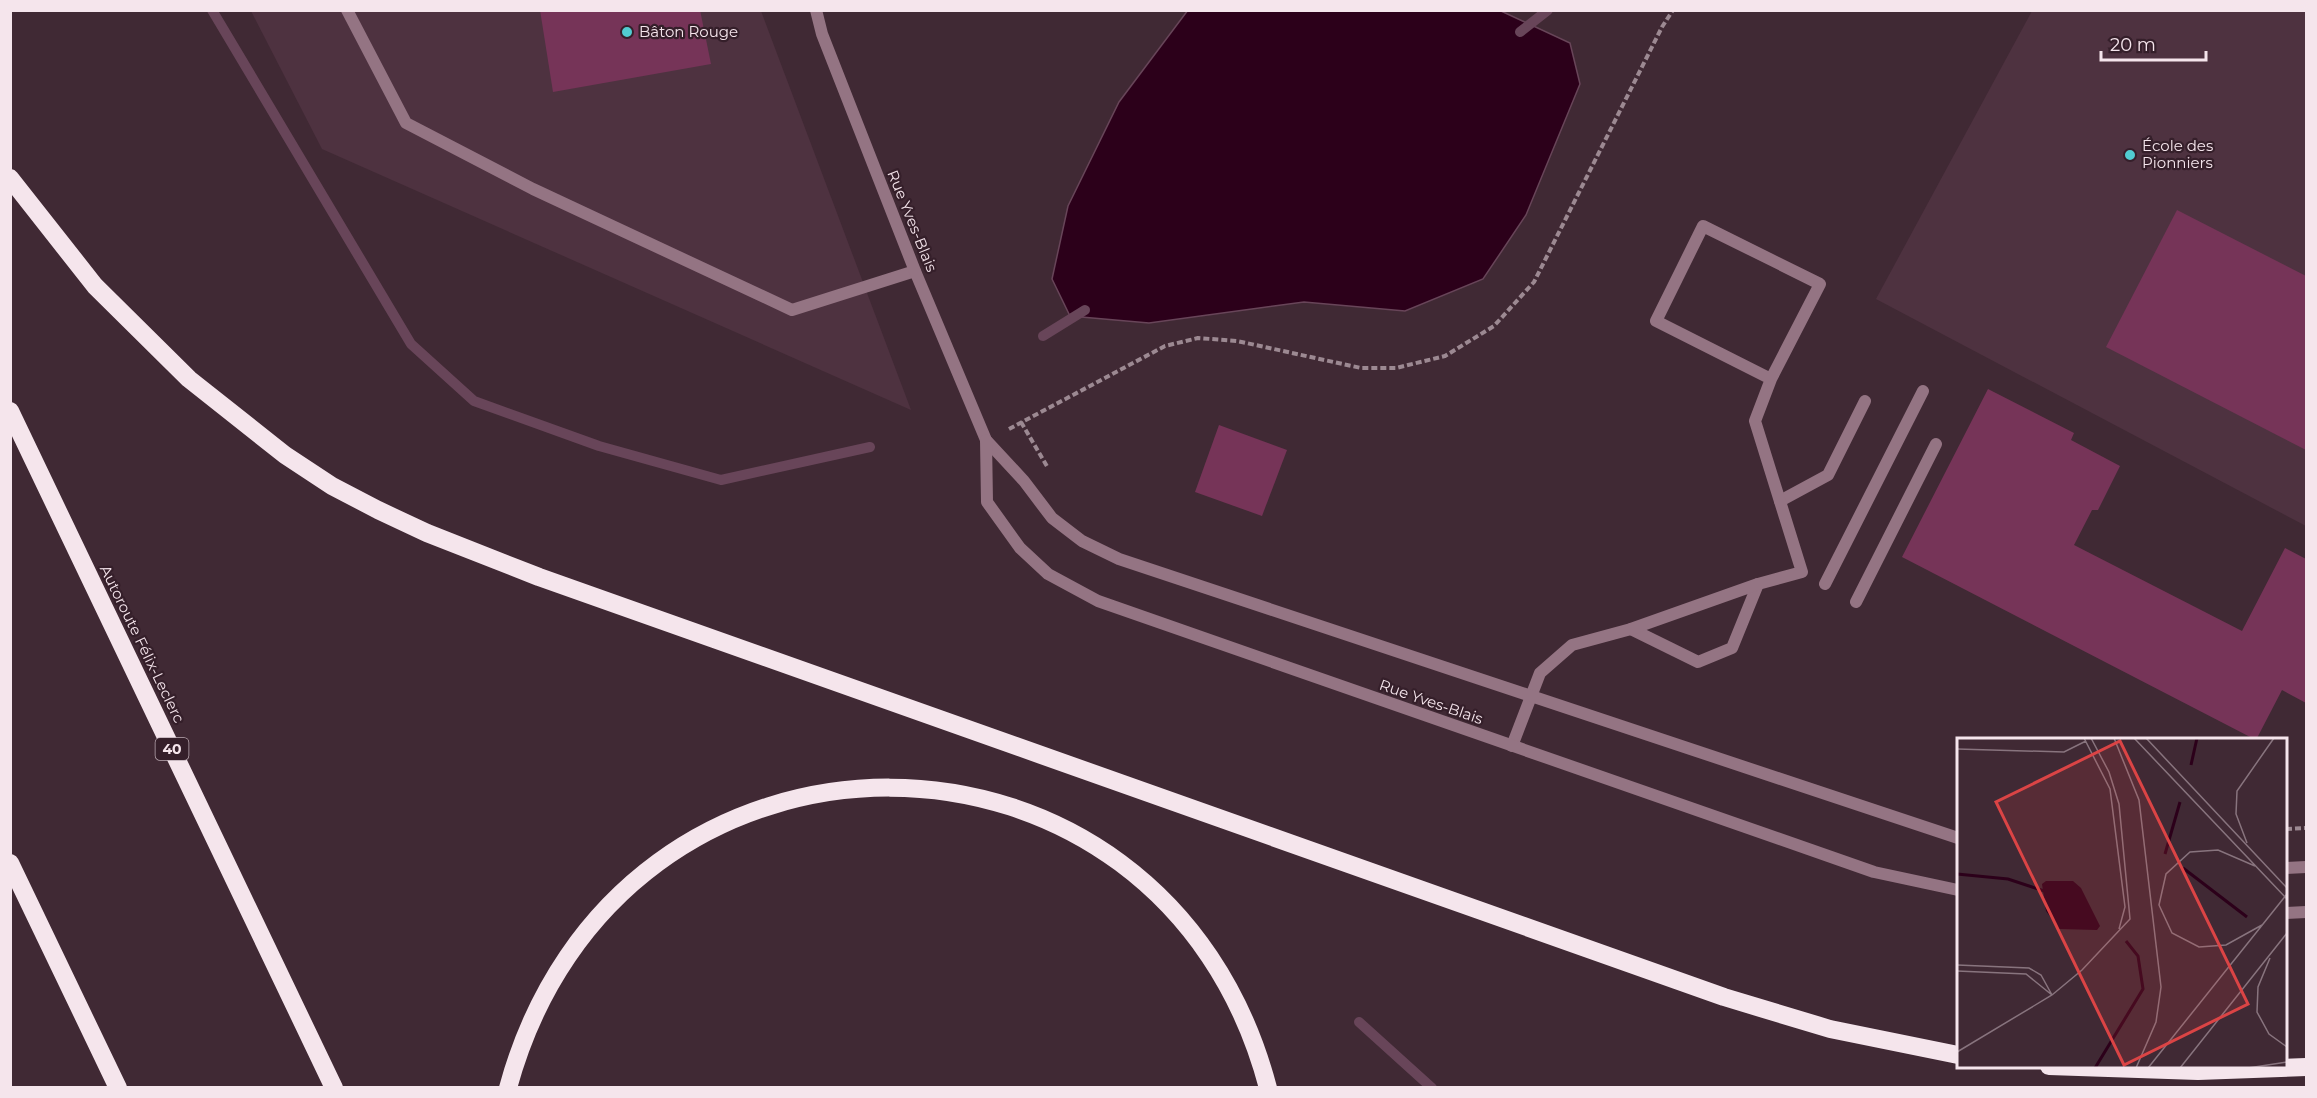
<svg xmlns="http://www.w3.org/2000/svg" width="2317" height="1098" font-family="Montserrat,sans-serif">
<rect width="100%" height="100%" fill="#402934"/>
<g fill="#4e3240">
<path d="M 251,11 L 761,11 L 911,410 L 322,149 Z"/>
<path d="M 2032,11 L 2306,11 L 2306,526 L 1876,299 Z"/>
</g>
<path fill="#2c001a" stroke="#684559" stroke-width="1.5" d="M 1188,10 L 1501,11 L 1570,43 L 1580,84 L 1526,215 L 1483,279 L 1405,311 L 1304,302 L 1149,323 L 1070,316 L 1052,279 L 1068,206 L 1119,102 Z"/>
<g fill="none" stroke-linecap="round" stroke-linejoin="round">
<g stroke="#684559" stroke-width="10">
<path d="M 212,10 L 411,344 L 474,401 L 599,446 L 721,480 L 870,447"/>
<path d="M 1520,32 L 1548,10"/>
<path d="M 1043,336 L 1085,310"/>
<path d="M 1359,1022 L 1432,1088"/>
</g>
</g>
<g fill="#763458">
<path d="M 540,10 L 700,10 L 711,64 L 553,92 Z"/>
<path d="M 2177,210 L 2306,276 L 2306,450 L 2106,347 Z"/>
<path d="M 1988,389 L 2074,433 L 2071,440 L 2120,466 L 2098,510 L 2092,510 L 2074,545 L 2242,631 L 2285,548 L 2306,559 L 2306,703 L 2282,690 L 2256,740 L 1902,557 Z"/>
<path d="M 1219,425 L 1287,450 L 1262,516 L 1195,492 Z"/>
</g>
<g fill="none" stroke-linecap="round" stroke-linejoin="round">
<g stroke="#9c8992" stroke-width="4" stroke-dasharray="6 3" stroke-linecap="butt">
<path d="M 1021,422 L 1048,468"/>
<path d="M 1009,429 L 1165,346 L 1198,338 L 1237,341 L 1361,368 L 1396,368 L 1445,356 L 1494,326 L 1534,282 L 1662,27 L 1673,10"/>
<path d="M 2286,829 L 2306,828"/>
</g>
<g stroke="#947483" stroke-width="12">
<path d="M 347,10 L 406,123 L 533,189 L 792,310 L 915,271"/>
<path d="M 1780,501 L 1828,475 L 1865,401"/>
<path d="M 1825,584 L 1923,391"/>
<path d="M 1856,602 L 1936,444"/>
<path d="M 1631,629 L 1698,662 L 1732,648 L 1758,584"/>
<path d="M 1512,746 L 1540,673 L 1572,645 L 1631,629 L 1758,584 L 1802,572 L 1755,421 L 1771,379 L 1820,284 L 1703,226 L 1656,321 L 1771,379"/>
</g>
<g stroke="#947483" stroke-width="12">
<path d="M 816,10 L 822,34 L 915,271 L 986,440 L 1024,481 L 1052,518 L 1082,541 L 1119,559 L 1958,838"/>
<path d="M 986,440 L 987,502 L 1020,548 L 1048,574 L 1098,601 L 1874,872 L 1958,890"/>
<path d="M 2286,868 L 2306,867"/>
<path d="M 2286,913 L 2306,912"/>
</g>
<g stroke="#f5e5ec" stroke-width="18">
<path d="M 10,178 L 95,286 L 189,379 L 285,455 L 332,486 L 378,510 L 427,533 L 539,577 L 1724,997 L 1830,1029 L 1958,1055"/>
<path d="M 10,411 L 334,1088"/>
<path d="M 10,863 L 118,1088"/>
<path d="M 2049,1066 L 2198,1071 L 2306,1067"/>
<path d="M 508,1088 C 617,687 1163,688 1268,1088"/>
</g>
</g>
<g fill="#51ccd1" stroke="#351f2a" stroke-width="2">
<circle cx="627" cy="32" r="6"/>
<circle cx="2130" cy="155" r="6"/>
</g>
<g text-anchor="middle" stroke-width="4.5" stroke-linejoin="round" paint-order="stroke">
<rect fill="#351f2a" stroke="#bbaab2" stroke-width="1.5" x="155.5" y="738" width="33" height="22" rx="4.5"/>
<g font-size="14" font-weight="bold" fill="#f5e5ec">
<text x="172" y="754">40</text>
</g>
<g font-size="15" fill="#f5e5ec" stroke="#351f2a" text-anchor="start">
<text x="639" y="37">Bâton Rouge</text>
<text x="2142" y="151">École des<tspan x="2142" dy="17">Pionniers</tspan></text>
</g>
<g font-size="15" fill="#f5e5ec" stroke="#351f2a">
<text transform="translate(912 221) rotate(68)" y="5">Rue Yves-Blais</text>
<text transform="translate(142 644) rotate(64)" y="5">Autoroute Félix-Leclerc</text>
<text transform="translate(1431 702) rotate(19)" y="5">Rue Yves-Blais</text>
</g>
</g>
<g transform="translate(1957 738)">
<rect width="330" height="330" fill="#402934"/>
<path d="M 89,143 L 116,143 L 124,150 L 143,188 L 140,192 L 102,191 L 89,173 L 85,146 Z" fill="#2c001a"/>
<path fill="none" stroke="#2c001a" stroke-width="3" d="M 234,27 L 240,0M 208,116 L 223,64M 226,130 L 290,179M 0,136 L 51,141 L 87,153M 138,330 L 186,251 L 181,218 L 169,203"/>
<path fill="none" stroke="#88747e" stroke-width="1.5" d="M 127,0 L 153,51 L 168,169 L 162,191M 157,0 L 182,62 L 204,249 L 199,284 L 179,330M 177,0 L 330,161M 189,0 L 330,150M 0,11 L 107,14 L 129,3M 290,105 L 279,76 L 280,53 L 317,0M 298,128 L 261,112 L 233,114 L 209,136 L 202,167 L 215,195 L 242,209 L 269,207 L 305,187M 313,220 L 301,249 L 300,274 L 312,296 L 330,309M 0,227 L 72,230 L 84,237 L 95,257M 0,233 L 69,236 L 95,257M 0,314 L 95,257 L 125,232 L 173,181 L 162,66 L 152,34 L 134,0M 191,330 L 330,156M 223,330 L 330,195M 291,330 L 330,324"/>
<path fill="#db4445" fill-opacity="0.15" stroke="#db4445" stroke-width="3" d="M 163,3 L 291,266 L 167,327 L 39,64 Z"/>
<rect width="330" height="330" fill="none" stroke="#f5e5ec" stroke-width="3"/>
</g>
<rect width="2317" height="1098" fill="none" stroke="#f5e5ec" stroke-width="24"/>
<path d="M2101 51v9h105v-9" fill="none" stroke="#f5e5ec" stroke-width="3"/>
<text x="2110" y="51" font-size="18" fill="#f5e5ec" stroke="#351f2a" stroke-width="4.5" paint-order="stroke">20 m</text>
</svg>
